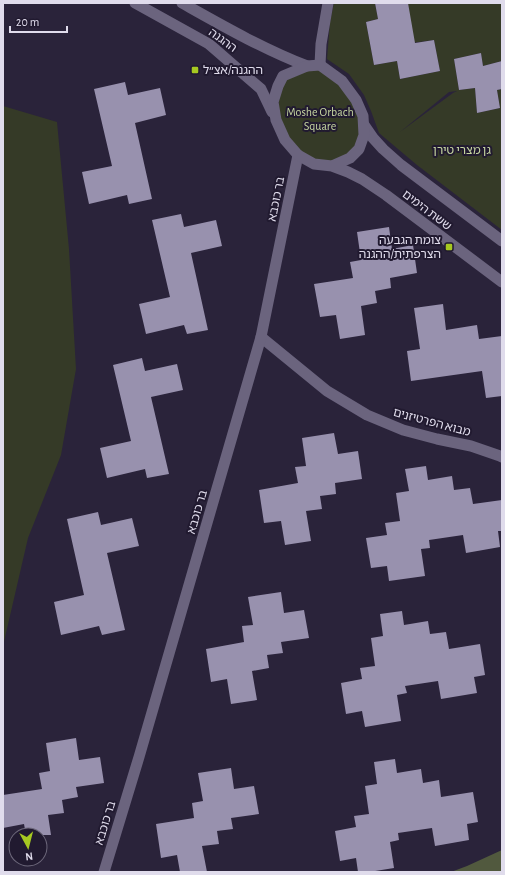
<svg xmlns="http://www.w3.org/2000/svg" width="505" height="875" font-family="'Alegreya Sans','Noto Sans Hebrew',sans-serif">
<rect width="100%" height="100%" fill="#2a233a"/>
<g fill="#353a27" fill-rule="evenodd">
<path d="M 334,3 L 375,3 L 378,19 L 366,22 L 374,65 L 397,61 L 400,79 L 440,71 L 434,40 L 403,44 L 408,3 L 502,3 L 502,61 L 483,66 L 481,53 L 454,59 L 459,90 L 475,88 L 477,113 L 500,108 L 497,90 L 502,89 L 502,230 L 417,165 L 379,133 L 371,111 L 364,95 L 349,74 L 327,59 L 330,22 ZM 457,91 L 453,93 L 400,132 L 449,92 Z"/>
<path d="M 320,65 L 342,81 L 363,116 L 359,149 L 332,166 L 298,155 L 276,120 L 283,76 Z"/>
<path d="M 3,106 L 57,122 L 69,249 L 76,369 L 61,455 L 28,538 L 3,646 Z"/>
</g>
<path fill="#51593e" d="M 502,850 L 502,872 L 451,872 L 467,866 Z"/>
<g fill="#9891ae">
<path d="M 375,3 L 408,3 L 415,43 L 434,40 L 440,71 L 400,79 L 397,61 L 374,65 L 366,22 L 378,19 Z"/>
<path d="M 481,53 L 483,66 L 502,61 L 502,89 L 497,90 L 500,108 L 477,113 L 475,88 L 459,90 L 454,59 Z"/>
<path d="M 125,82 L 128,95 L 160,88 L 166,115 L 135,123 L 152,199 L 129,204 L 127,195 L 89,204 L 82,172 L 112,166 L 94,89 Z"/>
<path d="M 181,214 L 184,227 L 216,220 L 222,246 L 191,253 L 208,330 L 187,334 L 184,325 L 146,334 L 139,304 L 170,297 L 152,220 Z"/>
<path d="M 389,227 L 392,249 L 413,245 L 417,273 L 390,278 L 391,288 L 375,291 L 377,303 L 361,306 L 365,335 L 340,339 L 336,315 L 320,317 L 314,284 L 353,278 L 350,262 L 361,260 L 357,232 Z"/>
<path d="M 443,304 L 446,330 L 477,325 L 479,339 L 502,336 L 502,396 L 486,398 L 482,371 L 411,381 L 407,351 L 420,349 L 414,308 Z"/>
<path d="M 142,358 L 145,371 L 177,364 L 183,390 L 151,397 L 169,474 L 147,478 L 145,469 L 107,478 L 100,448 L 131,441 L 113,365 Z"/>
<path d="M 334,433 L 338,454 L 358,451 L 362,479 L 335,483 L 336,494 L 320,496 L 322,509 L 306,511 L 311,541 L 285,545 L 281,521 L 264,523 L 259,490 L 298,483 L 295,467 L 306,466 L 302,438 Z"/>
<path d="M 426,466 L 428,480 L 452,476 L 454,490 L 470,488 L 473,504 L 502,500 L 502,531 L 498,531 L 500,547 L 466,553 L 463,535 L 429,540 L 430,548 L 421,549 L 425,576 L 389,581 L 387,566 L 371,568 L 366,538 L 387,535 L 385,523 L 400,521 L 396,493 L 409,491 L 405,469 Z"/>
<path d="M 98,512 L 101,525 L 132,518 L 139,546 L 107,553 L 125,630 L 102,635 L 99,626 L 61,635 L 54,602 L 84,595 L 67,519 Z"/>
<path d="M 281,592 L 284,613 L 304,610 L 309,638 L 281,642 L 283,653 L 267,655 L 269,668 L 252,671 L 257,700 L 231,704 L 227,679 L 211,682 L 206,649 L 244,642 L 242,626 L 253,625 L 248,597 Z"/>
<path d="M 402,611 L 404,625 L 428,621 L 430,634 L 446,632 L 449,649 L 480,644 L 485,675 L 474,677 L 477,693 L 441,699 L 438,681 L 405,686 L 407,693 L 397,695 L 401,721 L 365,727 L 362,711 L 346,714 L 341,683 L 362,679 L 360,668 L 375,666 L 371,638 L 383,636 L 380,614 Z"/>
<path d="M 76,738 L 79,760 L 100,757 L 104,783 L 76,787 L 78,797 L 62,800 L 64,813 L 48,815 L 51,835 L 26,835 L 24,824 L 3,828 L 3,795 L 42,789 L 39,773 L 50,771 L 46,743 Z"/>
<path d="M 395,759 L 397,773 L 421,769 L 423,783 L 439,780 L 441,797 L 473,792 L 478,822 L 467,824 L 469,840 L 435,846 L 432,828 L 398,833 L 399,840 L 390,842 L 394,868 L 369,872 L 358,872 L 356,858 L 340,861 L 335,831 L 356,827 L 354,816 L 369,814 L 365,786 L 377,784 L 374,762 Z"/>
<path d="M 231,768 L 234,789 L 254,786 L 259,814 L 231,818 L 233,829 L 217,831 L 219,844 L 202,846 L 207,872 L 180,872 L 177,855 L 161,858 L 156,824 L 194,818 L 192,803 L 203,801 L 198,773 Z"/>
</g>
<g fill="none" stroke-linecap="round" stroke-linejoin="round">
<g stroke="#6b647e" stroke-width="11">
<path d="M 320,65 L 321,44 L 328,3"/>
<path d="M 261,337 L 327,391 L 367,415 L 403,430 L 437,439 L 471,446 L 500,456 L 502,457"/>
<path d="M 104,872 L 139,757 L 261,337 L 298,155"/>
</g>
<g stroke="#6b647e" stroke-width="11">
<path d="M 135,3 L 209,44 L 261,89 L 272,112"/>
<path d="M 182,3 C 223,26 263,49 307,66"/>
<path d="M 364,125 L 373,138 L 383,149 L 401,165 L 502,241"/>
<path d="M 332,166 L 350,158 L 359,149 L 364,135 L 363,116 L 356,100 L 342,81 L 320,65 L 307,66 L 283,76 L 278,86 L 273,102 L 276,120 L 285,140 L 298,155 L 314,164 L 332,166 L 348,172 L 362,179 L 386,195 L 502,282"/>
</g>
</g>
<g fill="#a6c821" stroke="#211a30" stroke-width="1.5">
<rect x="191" y="66" width="8" height="8" rx="2"/>
<rect x="445" y="243" width="8" height="8" rx="2"/>
</g>
<g text-anchor="middle" stroke-width="4" stroke-linejoin="round" paint-order="stroke">
<g font-size="12" fill="#e0dcec" stroke="#211a30">
<text transform="translate(223 40) rotate(36)" y="4">ההגנה</text>
<text transform="translate(276 199) rotate(-79)" y="4">בר כוכבא</text>
<text transform="translate(427 210) rotate(37)" y="4">ששת הימים</text>
<text transform="translate(432 422) rotate(15)" y="4">מבוא הפרטיזנים</text>
<text transform="translate(197 512) rotate(-74)" y="4">בר כוכבא</text>
<text transform="translate(105 823) rotate(-73)" y="4">בר כוכבא</text>
</g>
<g font-size="12" fill="#e0dcec" stroke="#211a30" text-anchor="start">
<text x="203" y="74">ההגנה/אצ״ל</text>
<text x="441" y="244" text-anchor="end">צומת הגבעה<tspan x="441" dy="14">הצרפתית/ההגנה</tspan></text>
</g>
<g font-size="12" fill="#c6d6a1" stroke="#211a30">
<text x="320" y="116">Moshe Orbach<tspan x="320" dy="14">Square</tspan></text>
<text x="462" y="154">גן מצרי טירן</text>
</g>
</g>
<rect width="505" height="875" fill="none" stroke="#e0dcec" stroke-width="8"/>
<g transform="translate(28 847) rotate(173)"><circle r="19" fill="#211a30" stroke="#6d687b"/>
<path d="M0-3L7 15L0 10L-7 15Z" fill="#a6c821"/>
<text y="-6" font-size="11" font-weight="bold" text-anchor="middle" fill="#e0dcec">N</text>
</g>
<path d="M10 26v6h57v-6" fill="none" stroke="#e0dcec" stroke-width="2"/>
<text x="16" y="26" font-size="12" fill="#e0dcec" stroke="#211a30" stroke-width="3" paint-order="stroke">20 m</text>
</svg>
